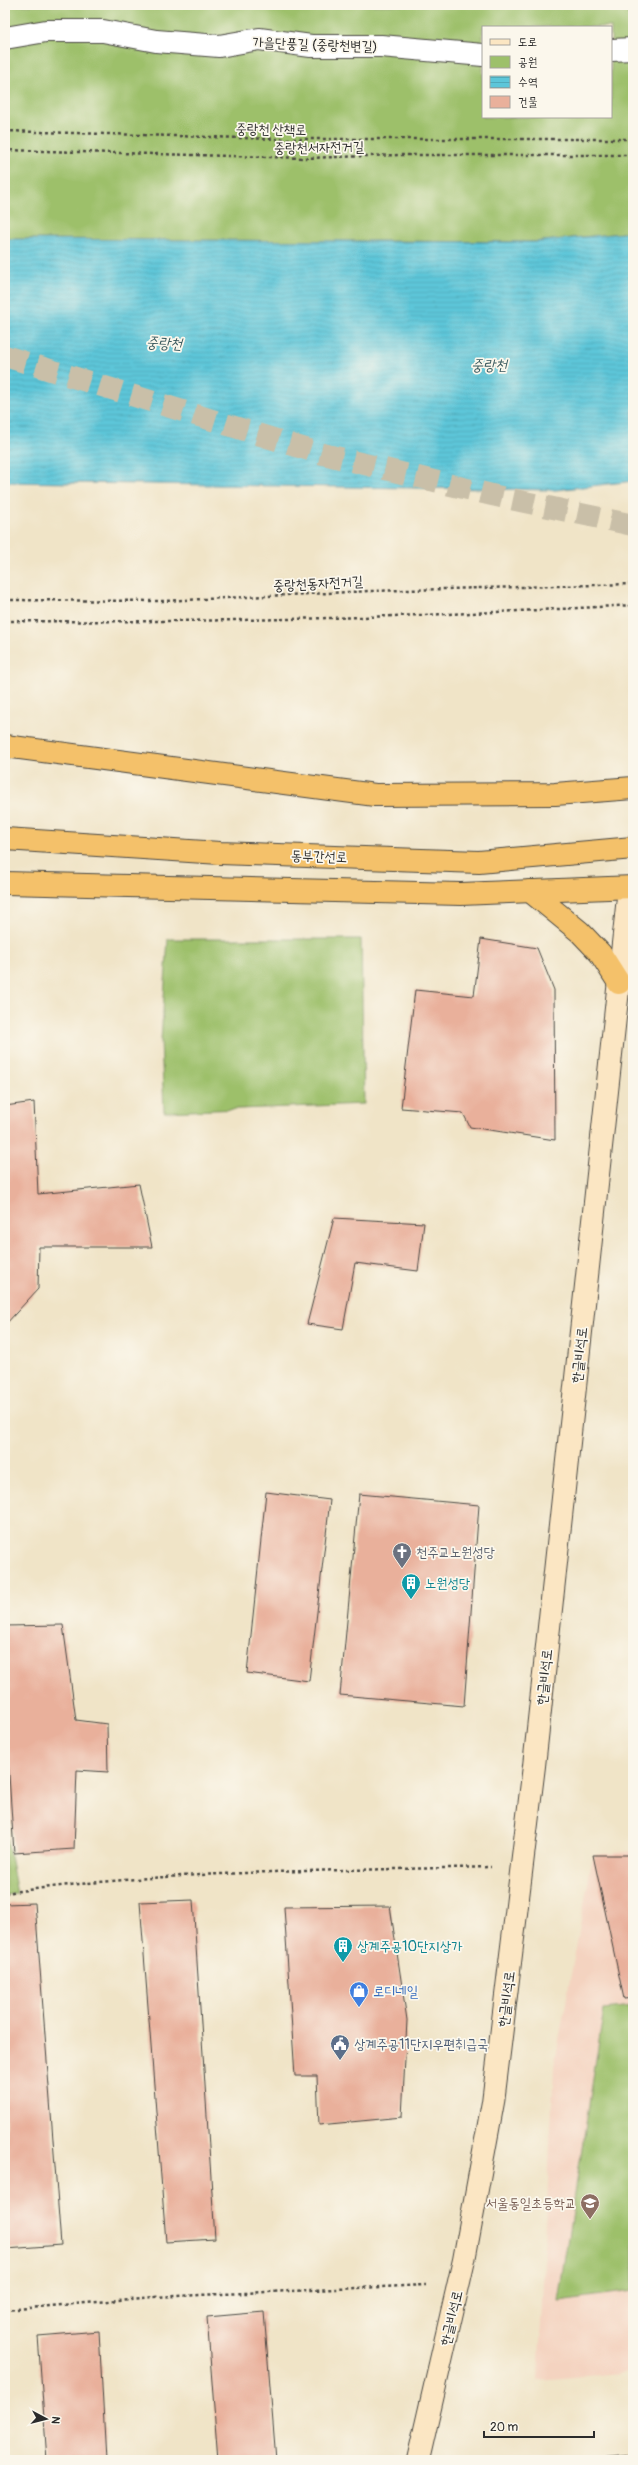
<svg xmlns="http://www.w3.org/2000/svg" width="638" height="2465" font-family="Pangolin,'Poor Story',sans-serif">
<defs>
<pattern id="water-rules" width="6" height="5" patternUnits="userSpaceOnUse"><rect width="6" height="5" fill="#5dc6d9"/><path d="M0 2.5h6" fill="none" stroke="#51aaba"/></pattern>
</defs>
<rect width="100%" height="100%" fill="#fbf7ec"/>
<filter id="ink" filterUnits="userSpaceOnUse"><feTurbulence type="fractalNoise" baseFrequency=".025" numOctaves="2"/><feDisplacementMap in="SourceGraphic" scale="8" xChannelSelector="R" yChannelSelector="G"/><feConvolveMatrix kernelMatrix="1 2 1 2 8 2 1 2 1" color-interpolation-filters="sRGB"/></filter>
<filter id="wash" filterUnits="userSpaceOnUse"><feTurbulence type="fractalNoise" baseFrequency=".012" numOctaves="4" result="noise"/><feDisplacementMap in="SourceGraphic" scale="16" xChannelSelector="R" yChannelSelector="G"/><feGaussianBlur stdDeviation="0.9" result="paint"/><feColorMatrix in="noise" values="0 0 0 0 0 0 0 0 0 0 0 0 0 0 0 0 0 1.4 0 .05"/><feComposite in="paint" operator="in"/></filter>
<g filter="url(#wash)">
<rect width="100%" height="100%" fill="#f0e4c7"/>
<path fill="#f4d3c0" d="M 633,1851 L 633,2372 L 538,2380 L 554,2067 L 593,1855 Z"/>
<g fill="#9dc06a" stroke="#64764a" fill-rule="evenodd">
<path d="M 5,5 L 583,5 L 586,8 L 593,5 L 633,5 L 633,232 L 534,242 L 5,239 ZM 483,27 L 611,27 L 611,117 L 483,117 Z"/>
<path d="M 168,939 L 361,939 L 364,1104 L 164,1112 L 161,1040 Z"/>
<path d="M 5,1828 L 17,1894 L 5,1895 Z"/>
<path d="M 633,2006 L 633,2291 L 558,2301 L 604,2009 Z"/>
</g>
<path fill="url(#water-rules)" stroke="#447882" d="M 633,232 L 633,481 L 556,490 L 5,482 L 5,239 L 534,242 Z"/>
<g id="blocks">
<g fill="#e9b09b">
<path d="M 481,939 L 537,948 L 554,990 L 555,1140 L 470,1127 L 463,1113 L 401,1108 L 415,990 L 474,996 Z"/>
<path d="M 34,1102 L 38,1194 L 139,1184 L 152,1247 L 39,1247 L 38,1289 L 5,1325 L 5,1106 Z"/>
<path d="M 334,1218 L 424,1223 L 418,1271 L 355,1263 L 343,1329 L 307,1324 Z"/>
<path d="M 266,1492 L 330,1500 L 309,1681 L 247,1673 Z"/>
<path d="M 359,1494 L 479,1505 L 464,1706 L 340,1695 Z"/>
<path d="M 63,1625 L 76,1720 L 107,1724 L 108,1772 L 77,1770 L 74,1849 L 14,1853 L 5,1712 L 5,1626 Z"/>
<path d="M 593,1855 L 633,1855 L 633,1998 L 624,1999 Z"/>
<path d="M 193,1900 L 215,2239 L 166,2242 L 140,1902 Z"/>
<path d="M 35,1903 L 61,2245 L 6,2249 L 5,1904 Z"/>
<path d="M 390,1906 L 407,2020 L 402,2117 L 319,2125 L 317,2076 L 295,2076 L 284,1907 Z"/>
<path d="M 264,2312 L 276,2460 L 218,2460 L 207,2317 Z"/>
<path d="M 99,2331 L 106,2460 L 47,2460 L 38,2336 Z"/>
<path d="M 633,2455 L 633,2460 L 599,2460 L 599,2458 Z"/>
</g>
</g>
</g>
<g filter="url(#ink)">
<use href="#blocks" fill-opacity="0" stroke="#494742" stroke-width="1"/>
<g fill="none" stroke-linecap="round" stroke-linejoin="round">
<path stroke="#c9bfa8" stroke-width="22" stroke-dasharray="22 11" stroke-linecap="butt" d="M 5,356 L 319,453 L 492,495 L 633,525"/>
<g stroke="#494742" stroke-width="24">
<g id="pedestrian">
<path d="M 5,38 L 46,31 L 103,31 L 156,41 L 219,46 L 259,39 L 311,46 L 381,46 L 483,55"/>
<path d="M 611,50 L 633,49"/>
</g>
</g>
<g stroke="#494742" stroke-width="24">
<path id="secondary" d="M 418,2460 L 464,2260 L 493,2102 L 534,1766 L 629,888"/>
</g>
<g stroke="#494742" stroke-width="24">
<g id="trunk">
<path d="M 5,746 L 375,795 L 555,794 L 633,788"/>
<path d="M 5,839 L 220,853 L 479,862 L 633,848"/>
<path d="M 5,883 L 461,894 L 633,887"/>
<path d="M 530,891 L 580,932 L 600,953 L 619,983"/>
</g>
</g>
<g stroke="#494742" stroke-width="2.5" stroke-dasharray="3 3" stroke-linecap="butt">
<path d="M 629,19 L 629,5"/>
<path d="M 632,79 L 633,89"/>
<path d="M 5,131 L 277,139 L 633,139"/>
<path d="M 5,150 L 306,158 L 399,155 L 633,155"/>
<path d="M 5,600 L 163,601 L 370,591 L 633,584"/>
<path d="M 5,621 C 214,623 424,617 633,605"/>
<path d="M 5,1893 C 166,1870 329,1871 491,1867"/>
<path d="M 5,2310 L 154,2297 L 426,2285"/>
</g>
<use href="#pedestrian" stroke="#fff" stroke-width="22"/>
<use href="#secondary" stroke="#fbe6c3" stroke-width="22"/>
<use href="#trunk" stroke="#f4c16a" stroke-width="22"/>
</g>
</g>
<defs>
<g id="church-pin" transform="scale(1)"><path d="M0 17L-7.5 6A9.5 9.5 0 1 1 7.5 6Z" fill="#6b7280" stroke="#fbf7ec"/><path d="M-1.2-6h2.4v3.5h3.3v2.4h-3.3V6h-2.4V-.1h-3.3v-2.4h3.3Z" fill="#fff"/></g>
<g id="building-pin" transform="scale(1)"><path d="M0 17L-7.5 6A9.5 9.5 0 1 1 7.5 6Z" fill="#0f9aa8" stroke="#fbf7ec"/><path d="M-4-6H4V6H1V3H-1V6H-4ZM-2.5-4.3h1.7v1.8h-1.7ZM.8-4.3h1.7v1.8H.8ZM-2.5-1h1.7V.8h-1.7ZM.8-1h1.7V.8H.8Z" fill="#fff"/></g>
<g id="shop-pin" transform="scale(1)"><path d="M0 17L-7.5 6A9.5 9.5 0 1 1 7.5 6Z" fill="#3f7fe0" stroke="#fbf7ec"/><path d="M-5-2.5h2.3a2.7 3.5 0 0 1 5.4 0H5L5.5 6h-11ZM-1.5-2.5h3a1.5 2.3 0 0 0-3 0Z" fill="#fff"/></g>
<g id="civic-pin" transform="scale(1)"><path d="M0 17L-7.5 6A9.5 9.5 0 1 1 7.5 6Z" fill="#5c6f8a" stroke="#fbf7ec"/><path d="M-.6-6.5H3V-4.5H.6V-3L4-1V1h2V6H-6V1h2V-1L-.6-3ZM-1.2 2.5V6h2.4V2.5Z" fill="#fff"/></g>
<g id="school-pin" transform="scale(1)"><path d="M0 17L-7.5 6A9.5 9.5 0 1 1 7.5 6Z" fill="#8d6e63" stroke="#fbf7ec"/><path d="M0-5L7-2L0 1L-7-2ZM-4 1L0 2.5L4 1V4Q0 6-4 4Z" fill="#fff"/></g>
</defs>
<g fill-rule="evenodd">
<use href="#church-pin" x="402" y="1552"/>
<use href="#building-pin" x="411" y="1583"/>
<use href="#building-pin" x="343" y="1946"/>
<use href="#shop-pin" x="359" y="1991"/>
<use href="#civic-pin" x="340" y="2044"/>
<use href="#school-pin" x="590" y="2203"/>
</g>
<g text-anchor="middle" stroke-width="3.5" stroke-linejoin="round" paint-order="stroke">
<g font-size="14" fill="#2b2b2b" stroke="#fbf7ec">
<text transform="translate(315 44) rotate(2)" y="5">가을단풍길 (중랑천변길)</text>
<text transform="translate(271 129) rotate(1)" y="5">중랑천 산책로</text>
<text transform="translate(319 147) rotate(-1)" y="5">중랑천서자전거길</text>
<text transform="translate(318 583) rotate(-3)" y="5">중랑천동자전거길</text>
<text transform="translate(319 856) rotate(2)" y="5">동부간선로</text>
<text transform="translate(579 1355) rotate(-84)" y="5">한글비석로</text>
<text transform="translate(544 1677) rotate(-84)" y="5">한글비석로</text>
<text transform="translate(506 1999) rotate(-83)" y="5">한글비석로</text>
<text transform="translate(451 2318) rotate(-77)" y="5">한글비석로</text>
</g>
<g font-size="14" fill="#5b616d" stroke="#fbf7ec" text-anchor="start">
<text x="416" y="1557">천주교노원성당</text>
</g>
<g font-size="14" fill="#0d838f" stroke="#fbf7ec" text-anchor="start">
<text x="425" y="1588">노원성당</text>
<text x="357" y="1951">상계주공10단지상가</text>
</g>
<g font-size="14" fill="#366cbe" stroke="#fbf7ec" text-anchor="start">
<text x="373" y="1996">로디네일</text>
</g>
<g font-size="14" fill="#4e5e75" stroke="#fbf7ec" text-anchor="start">
<text x="354" y="2049">상계주공11단지우편취급국</text>
</g>
<g font-size="14" fill="#785e54" stroke="#fbf7ec" text-anchor="end">
<text x="576" y="2208">서울동일초등학교</text>
</g>
<g font-size="15" font-style="italic" fill="#3a5a5f" stroke="#fbf7ec">
<text transform="translate(164 343) rotate(3)" y="5">중랑천</text>
<text x="489" y="370">중랑천</text>
</g>
</g>
<rect width="638" height="2465" fill="none" stroke="#fbf7ec" stroke-width="20"/>
<rect x="482" y="26" width="130" height="92" fill="#fbf7ec" stroke="#a8a59f"/>
<rect x="490" y="39" width="20" height="6" fill="#fbe6c3" stroke="#a8a59f"/>
<text x="518" y="46" font-size="12" fill="#2b2b2b">도로</text>
<rect x="490" y="56" width="20" height="12" fill="#9dc06a" stroke="#a8a59f"/>
<text x="518" y="66" font-size="12" fill="#2b2b2b">공원</text>
<rect x="490" y="76" width="20" height="12" fill="url(#water-rules)" stroke="#a8a59f"/>
<text x="518" y="86" font-size="12" fill="#2b2b2b">수역</text>
<rect x="490" y="96" width="20" height="12" fill="#e9b09b" stroke="#a8a59f"/>
<text x="518" y="106" font-size="12" fill="#2b2b2b">건물</text>
<g transform="translate(46 2419) rotate(97)" stroke="#fbf7ec" stroke-width="3" paint-order="stroke">
<path d="M0-3L7 15L0 10L-7 15Z" fill="#2b2b2b"/>
<text y="-6" font-size="11" font-weight="bold" text-anchor="middle" fill="#2b2b2b">N</text>
</g>
<path d="M484 2431v6h110v-6" fill="none" stroke="#2b2b2b" stroke-width="2"/>
<text x="490" y="2431" font-size="12" fill="#2b2b2b" stroke="#fbf7ec" stroke-width="3" paint-order="stroke">20 m</text>
</svg>
